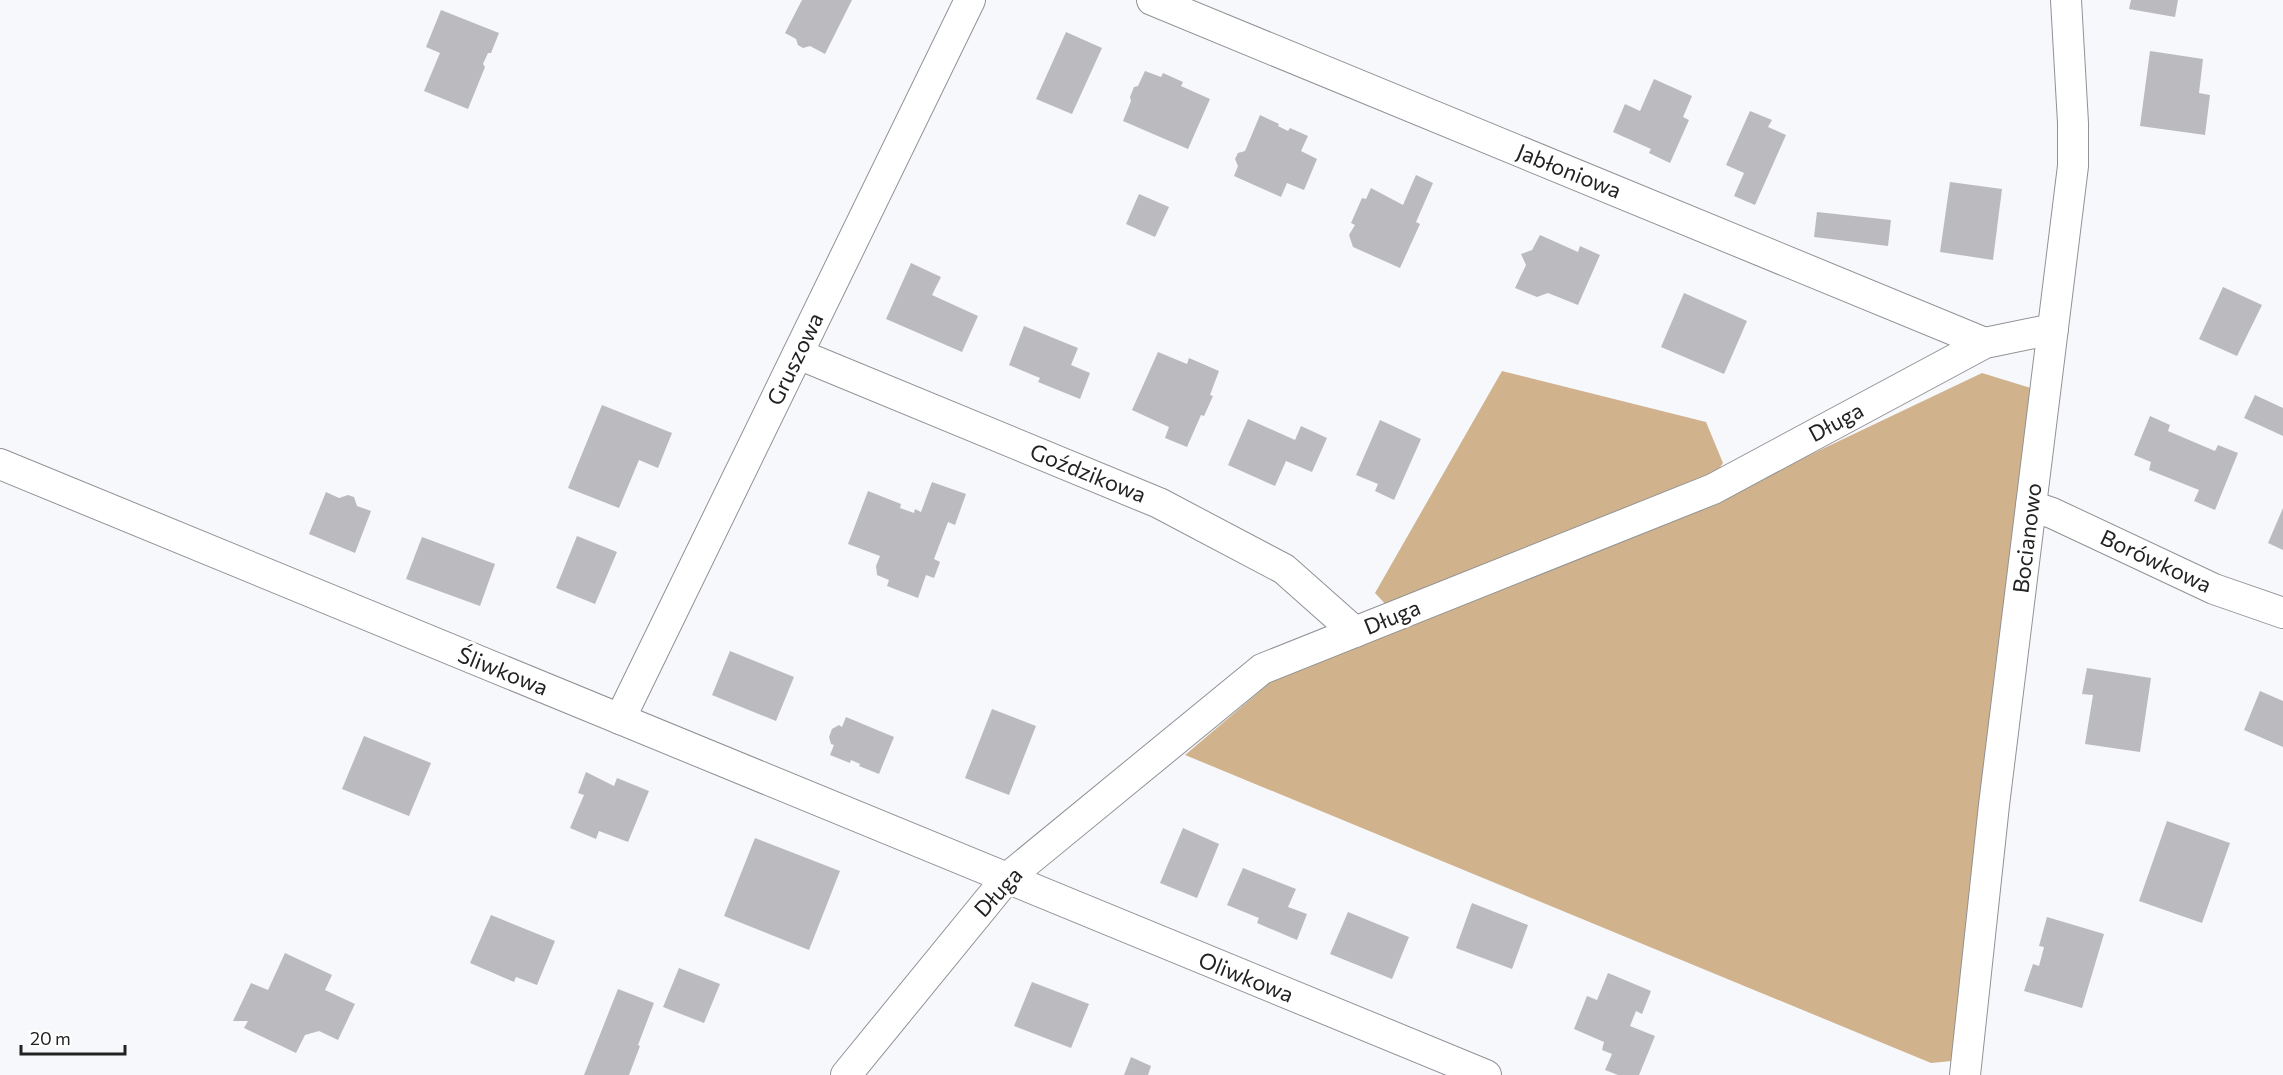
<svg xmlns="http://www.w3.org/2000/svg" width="2283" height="1075" font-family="Commissioner,sans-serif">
<rect width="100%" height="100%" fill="#f7f8fc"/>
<g fill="#d0b38d">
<path d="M 1502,371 L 1706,422 L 1723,463 L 1714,476 L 1388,607 L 1375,593 Z"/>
<path d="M 1982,373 L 2037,390 L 1962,1060 L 1931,1063 L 1185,755 L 1279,675 L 1719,498 Z"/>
</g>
<g fill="#bbbbbf">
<path d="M 802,0 L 852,0 L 825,54 L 810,46 L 803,48 L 798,45 L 796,39 L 785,33 Z"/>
<path d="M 2131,0 L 2178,0 L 2175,17 L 2129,9 Z"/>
<path d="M 441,10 L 499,33 L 491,53 L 488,53 L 483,64 L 485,67 L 468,109 L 424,91 L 440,53 L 426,47 Z"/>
<path d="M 1066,32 L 1102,48 L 1072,114 L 1036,99 Z"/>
<path d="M 2150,51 L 2203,59 L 2199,93 L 2210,95 L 2205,135 L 2140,126 Z"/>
<path d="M 1145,71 L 1161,77 L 1163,73 L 1183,82 L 1181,86 L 1210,99 L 1188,149 L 1123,121 L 1131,101 L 1130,97 L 1134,87 L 1138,86 Z"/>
<path d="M 1654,79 L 1692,96 L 1683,117 L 1689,120 L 1670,163 L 1649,153 L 1651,149 L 1613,132 L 1625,104 L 1640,111 Z"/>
<path d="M 1750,111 L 1772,120 L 1768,127 L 1786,135 L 1755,205 L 1734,196 L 1744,173 L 1726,165 Z"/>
<path d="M 1260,115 L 1279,124 L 1278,126 L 1288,131 L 1290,128 L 1308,136 L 1301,151 L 1317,159 L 1304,190 L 1287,183 L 1281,197 L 1234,176 L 1238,166 L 1235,159 L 1238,153 L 1245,151 Z"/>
<path d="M 1416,175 L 1433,183 L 1416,222 L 1420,224 L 1400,268 L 1353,247 L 1349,235 L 1355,225 L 1351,223 L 1362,198 L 1366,199 L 1371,188 L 1403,205 Z"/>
<path d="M 1950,182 L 2002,189 L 1993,260 L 1940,252 Z"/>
<path d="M 1139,194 L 1169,207 L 1155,237 L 1126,224 Z"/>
<path d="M 1817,212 L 1891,220 L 1888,246 L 1814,237 Z"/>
<path d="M 1540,235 L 1578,252 L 1580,246 L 1600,255 L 1578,305 L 1548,293 L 1537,297 L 1515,288 L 1526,265 L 1521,254 L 1532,250 Z"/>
<path d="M 911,263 L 941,277 L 932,295 L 978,316 L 962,352 L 886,319 Z"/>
<path d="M 2223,287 L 2262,305 L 2237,356 L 2199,339 Z"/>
<path d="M 1684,293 L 1747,321 L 1724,374 L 1661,347 Z"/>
<path d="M 1024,326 L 1078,348 L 1071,365 L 1090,373 L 1080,399 L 1038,382 L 1040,378 L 1009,365 Z"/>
<path d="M 1158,352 L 1187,364 L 1189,358 L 1219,371 L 1210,395 L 1213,396 L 1204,416 L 1201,415 L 1187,447 L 1165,438 L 1169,427 L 1132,410 Z"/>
<path d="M 2255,395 L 2283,408 L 2283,436 L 2244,418 Z"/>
<path d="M 602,405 L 672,433 L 658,468 L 639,460 L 619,508 L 568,488 Z"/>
<path d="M 2150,416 L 2170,425 L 2168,431 L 2215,451 L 2218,445 L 2238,453 L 2215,510 L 2194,501 L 2199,490 L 2149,470 L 2151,462 L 2134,455 Z"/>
<path d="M 1248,419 L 1295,440 L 1301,426 L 1327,438 L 1312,472 L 1286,461 L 1275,486 L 1228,465 Z"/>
<path d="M 1380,420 L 1421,439 L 1394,500 L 1375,491 L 1378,484 L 1356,475 Z"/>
<path d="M 932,482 L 966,494 L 955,525 L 948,522 L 934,559 L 940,562 L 934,578 L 926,575 L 918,598 L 887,586 L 889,580 L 877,575 L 876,566 L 880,556 L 848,544 L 868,491 L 901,504 L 900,508 L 914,513 L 915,509 L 921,512 Z"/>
<path d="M 326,492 L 339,498 L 348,495 L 354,497 L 357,506 L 371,511 L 355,553 L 309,534 Z"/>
<path d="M 2283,508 L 2283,550 L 2268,543 Z"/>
<path d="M 577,536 L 617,552 L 595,604 L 556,588 Z"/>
<path d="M 422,537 L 495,564 L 480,606 L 406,579 Z"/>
<path d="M 730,651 L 794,677 L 776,721 L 712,695 Z"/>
<path d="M 2087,668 L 2151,678 L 2140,752 L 2085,744 L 2093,695 L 2082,694 Z"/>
<path d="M 2260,691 L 2283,701 L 2283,747 L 2244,730 Z"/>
<path d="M 992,709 L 1036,726 L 1009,795 L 965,778 Z"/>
<path d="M 846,717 L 894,737 L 879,774 L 859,766 L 860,764 L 851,760 L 850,763 L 830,755 L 834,745 L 831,744 L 829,737 L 832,729 L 839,725 L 842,727 Z"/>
<path d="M 364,736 L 431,763 L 409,816 L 342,789 Z"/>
<path d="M 586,772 L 614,786 L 617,778 L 649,791 L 628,842 L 599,831 L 596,839 L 570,828 L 584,795 L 578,793 Z"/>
<path d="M 2167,821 L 2230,843 L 2202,923 L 2139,901 Z"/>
<path d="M 1183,828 L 1219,844 L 1197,898 L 1160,883 Z"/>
<path d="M 755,838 L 840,871 L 809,950 L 724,916 Z"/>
<path d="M 1243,868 L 1296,889 L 1288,907 L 1307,914 L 1297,940 L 1257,923 L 1259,918 L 1227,905 Z"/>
<path d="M 1472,903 L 1528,925 L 1512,969 L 1456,948 Z"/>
<path d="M 1348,912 L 1409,937 L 1392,979 L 1330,954 Z"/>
<path d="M 491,915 L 555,941 L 537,985 L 516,977 L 514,982 L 470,963 Z"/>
<path d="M 2047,917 L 2104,934 L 2082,1008 L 2024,991 L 2033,964 L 2039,966 L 2044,947 L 2039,946 Z"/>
<path d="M 285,953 L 332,975 L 325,990 L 355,1004 L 338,1040 L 319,1031 L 305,1035 L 296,1053 L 244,1028 L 248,1021 L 233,1021 L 251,983 L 268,990 Z"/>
<path d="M 679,968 L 720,984 L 704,1023 L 663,1007 Z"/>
<path d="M 1608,973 L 1651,991 L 1642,1014 L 1636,1011 L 1630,1026 L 1655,1036 L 1639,1075 L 1618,1075 L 1605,1070 L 1612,1054 L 1602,1050 L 1604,1042 L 1574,1029 L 1587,996 L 1597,1000 Z"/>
<path d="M 1032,982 L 1089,1004 L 1071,1048 L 1014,1026 Z"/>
<path d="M 618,989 L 654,1003 L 638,1045 L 640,1046 L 629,1075 L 584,1075 Z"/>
<path d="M 1131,1057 L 1151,1066 L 1148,1075 L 1124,1075 Z"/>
</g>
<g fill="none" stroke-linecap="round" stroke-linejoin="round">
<g stroke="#919295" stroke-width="32">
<g id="street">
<path d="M 1152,0 L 1985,343"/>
<path d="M 798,354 L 1159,503 L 1284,569 L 1355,632"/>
<path d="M 0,464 L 1486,1075"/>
<path d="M 2031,506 L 2052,513 L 2214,589 L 2283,613"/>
<path d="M 620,719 L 970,0"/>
<path d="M 846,1075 L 1006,879 L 1262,669 L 1713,489 L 1985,343 L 2053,329"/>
<path d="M 1965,1075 L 1994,805 L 2073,166 L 2073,123 L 2066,0"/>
</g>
</g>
<use href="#street" stroke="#fff" stroke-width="30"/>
</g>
<g text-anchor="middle" stroke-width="6" stroke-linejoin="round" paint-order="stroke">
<g font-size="22" fill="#222223" stroke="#fff">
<text transform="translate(1569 171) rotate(22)" y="8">Jabłoniowa</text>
<text transform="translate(795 359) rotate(-64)" y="8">Gruszowa</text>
<text transform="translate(1836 422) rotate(-28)" y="8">Długa</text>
<text transform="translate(1088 473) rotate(22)" y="8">Goździkowa</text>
<text transform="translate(2027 538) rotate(-83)" y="8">Bocianowo</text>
<text transform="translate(2156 561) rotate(25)" y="8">Borówkowa</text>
<text transform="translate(1392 617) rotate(-22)" y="8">Długa</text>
<text transform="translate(503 671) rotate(22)" y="8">Śliwkowa</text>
<text transform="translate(998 892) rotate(-47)" y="8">Długa</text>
<text transform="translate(1246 977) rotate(22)" y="8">Oliwkowa</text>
</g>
</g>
<path d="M21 1045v9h104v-9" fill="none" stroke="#222223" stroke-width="3"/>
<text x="30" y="1045" font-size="18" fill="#222223" stroke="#ffffff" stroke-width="4.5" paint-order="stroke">20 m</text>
</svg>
